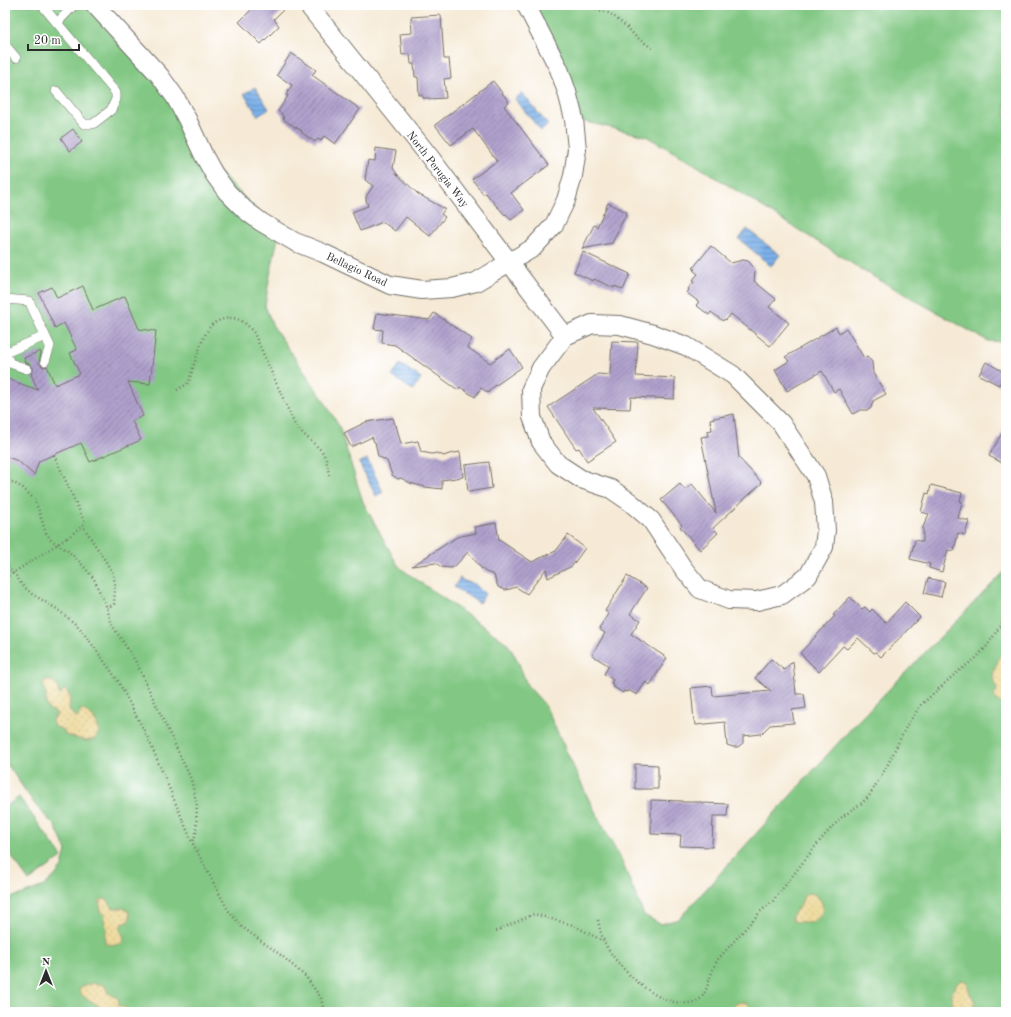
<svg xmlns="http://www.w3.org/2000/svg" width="1011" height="1017" font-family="'Old Standard TT',serif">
<defs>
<pattern id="sand-dots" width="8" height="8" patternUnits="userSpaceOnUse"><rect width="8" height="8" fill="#eeda9e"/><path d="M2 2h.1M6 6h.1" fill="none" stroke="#cb8" stroke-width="1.8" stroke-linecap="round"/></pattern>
<pattern id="water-rules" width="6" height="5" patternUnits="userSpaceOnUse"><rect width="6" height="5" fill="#7bb0e9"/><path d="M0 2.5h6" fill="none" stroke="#658fbd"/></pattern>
<pattern id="building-hatch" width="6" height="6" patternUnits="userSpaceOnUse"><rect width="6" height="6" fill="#afa0cc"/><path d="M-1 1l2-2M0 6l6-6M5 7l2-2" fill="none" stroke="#8f83a6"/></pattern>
</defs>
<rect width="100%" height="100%" fill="#fff"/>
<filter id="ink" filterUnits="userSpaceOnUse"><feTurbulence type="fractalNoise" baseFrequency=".025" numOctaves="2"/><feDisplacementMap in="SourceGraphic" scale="8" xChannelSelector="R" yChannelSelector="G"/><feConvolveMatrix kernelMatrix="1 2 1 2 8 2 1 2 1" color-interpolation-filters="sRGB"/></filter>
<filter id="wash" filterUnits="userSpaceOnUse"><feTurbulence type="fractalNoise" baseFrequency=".012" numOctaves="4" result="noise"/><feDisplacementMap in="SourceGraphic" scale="16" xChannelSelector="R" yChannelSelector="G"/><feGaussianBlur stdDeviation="0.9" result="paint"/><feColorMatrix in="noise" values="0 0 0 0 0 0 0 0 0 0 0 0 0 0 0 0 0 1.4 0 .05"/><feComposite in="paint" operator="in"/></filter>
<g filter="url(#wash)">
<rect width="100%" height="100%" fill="#f6ead6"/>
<g fill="#82c884" stroke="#567a58">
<path d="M 5,5 L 95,5 L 160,76 L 204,156 L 279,233 L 269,280 L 265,306 L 273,326 L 323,399 L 339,426 L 363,502 L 397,564 L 403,570 L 507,643 L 518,661 L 527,685 L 545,705 L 588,798 L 622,862 L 644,915 L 660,924 L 679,919 L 857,722 L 1006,570 L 1006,1012 L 5,1012 L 5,899 L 20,895 L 44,886 L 54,877 L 62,867 L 66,850 L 55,826 L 36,806 L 5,761 Z"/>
<path d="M 530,5 L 1006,5 L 1006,342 L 988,341 L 867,273 L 696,165 L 646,136 L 574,119 Z"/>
<path d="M 19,797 L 62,857 L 29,881 L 5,847 L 5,807 Z"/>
</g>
<g fill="url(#sand-dots)" stroke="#8c8264">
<path d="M 1006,653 L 1006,701 L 1001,703 C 997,701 995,699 994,694 L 997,691 L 997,688 L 994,683 L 993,675 L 995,668 L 997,665 C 997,659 1000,654 1006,653 Z"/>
<path d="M 48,680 C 56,681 58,687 59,694 L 61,694 L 63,690 L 66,690 L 70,697 L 69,710 L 75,717 L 78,717 L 81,709 C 86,711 89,714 94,718 L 94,720 L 97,724 L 99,732 L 95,739 L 86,741 L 66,735 L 65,735 L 64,730 L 54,726 L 52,721 L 53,717 L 56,717 L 57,714 L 52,710 L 49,710 C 44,702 47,701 46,694 C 45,689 42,686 44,681 Z"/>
<path d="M 811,893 C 822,897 827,909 818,918 C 816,919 813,922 810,923 C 807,923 807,922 804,922 C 798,921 797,923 792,920 L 792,916 L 801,904 L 804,896 L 806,894 Z"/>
<path d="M 104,899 L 106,899 L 110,905 L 113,908 C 120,908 125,907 130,913 L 130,917 L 128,922 L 122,924 C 119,930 121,932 124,937 C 124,947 114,945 106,944 L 105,942 L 105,934 C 108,929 107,929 105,924 C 104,921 104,918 105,915 L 101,911 L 99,901 Z"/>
<path d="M 961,980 L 966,981 L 967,982 L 970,994 L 973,998 L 975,1003 L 974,1006 L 968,1012 L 959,1012 C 956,1009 953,1005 952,1001 C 950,993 955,985 961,980 Z"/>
<path d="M 94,983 L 101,984 L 105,986 L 108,993 L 118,998 L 119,1001 L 118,1005 L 128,1009 L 128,1011 L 109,1012 L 83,996 L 80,993 L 79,989 C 84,984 87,985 94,983 Z"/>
<path d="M 741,1002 L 747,1003 L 754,1012 L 730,1012 C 735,1005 732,1005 741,1002 Z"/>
</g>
<g fill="url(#water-rules)" stroke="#536e8a">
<path d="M 255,87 L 269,109 L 258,116 L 244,94 Z"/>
<path d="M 522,93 L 548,125 L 541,131 L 515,99 Z"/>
<path d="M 747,229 L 780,255 L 771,266 L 739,239 Z"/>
<path d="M 400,364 L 421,378 L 413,390 L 392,376 Z"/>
<path d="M 367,459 L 383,492 L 376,496 L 359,463 Z"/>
<path d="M 460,578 L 464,581 L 475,584 L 485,594 L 479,603 L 454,587 Z"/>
</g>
<g id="blocks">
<g fill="url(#building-hatch)">
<path d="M 256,5 L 288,5 L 274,19 L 279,26 L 261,44 L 239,22 Z"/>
<path d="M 441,15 L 444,59 L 449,59 L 451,78 L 444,79 L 446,98 L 429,99 L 429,98 L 423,98 L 422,95 L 419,95 L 418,77 L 415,77 L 414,64 L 411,64 L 410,54 L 402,55 L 400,34 L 412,33 L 411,17 Z"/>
<path d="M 291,53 L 316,70 L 312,75 L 360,109 L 335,144 L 324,136 L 321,141 L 318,139 L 315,142 L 301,132 L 302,131 L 284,120 L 282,114 L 278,111 L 288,96 L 286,95 L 292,85 L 277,75 Z"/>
<path d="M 493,81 L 509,102 L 504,106 L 549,165 L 511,193 L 524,210 L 511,220 L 506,214 L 505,215 L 498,207 L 497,207 L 486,193 L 484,195 L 472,179 L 497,161 L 473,129 L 451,145 L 435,125 Z"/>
<path d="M 73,129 L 82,142 L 70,151 L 61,138 Z"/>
<path d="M 376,148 L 396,151 L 393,168 L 397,174 L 418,194 L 445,209 L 441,214 L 445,217 L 430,236 L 406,217 L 395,231 L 383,222 L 360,231 L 352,212 L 368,206 L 366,200 L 366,197 L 373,186 L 365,180 L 368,160 L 375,161 Z"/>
<path d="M 608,203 L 627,212 L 612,243 L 582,249 L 594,225 L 597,227 Z"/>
<path d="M 711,246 L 731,263 L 743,260 L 748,261 L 750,263 L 754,268 L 755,271 L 754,281 L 776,299 L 769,307 L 789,323 L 770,346 L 731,314 L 726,320 L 724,319 L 723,321 L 711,312 L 709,315 L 696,305 L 699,302 L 687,293 L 689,290 L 688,289 L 694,282 L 692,281 L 698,274 L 693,270 L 695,269 L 693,268 Z"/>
<path d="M 583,252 L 630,274 L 623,290 L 615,286 L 614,288 L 594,279 L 593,281 L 574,272 Z"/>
<path d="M 83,286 L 93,310 L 125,296 L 139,329 L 156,331 L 150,384 L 128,382 L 143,416 L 132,421 L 141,440 L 90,462 L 81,443 L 39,461 L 34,475 L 18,461 L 5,456 L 5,378 L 38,390 L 31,374 L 33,371 L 33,368 L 31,365 L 25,362 L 24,358 L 40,351 L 41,353 L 39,363 L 43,367 L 47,366 L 55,385 L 80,374 L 70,353 L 77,350 L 64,323 L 55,328 L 39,293 L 52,287 L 57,298 Z"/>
<path d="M 377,313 L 429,320 L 434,313 L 472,339 L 467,347 L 490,363 L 510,349 L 522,367 L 492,388 L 488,393 L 481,388 L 475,397 L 460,387 L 458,390 L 395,345 L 382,343 L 383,330 L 374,329 Z"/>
<path d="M 836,327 L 839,333 L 846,328 L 864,358 L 867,356 L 872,362 L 873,373 L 886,394 L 873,401 L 871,408 L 868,410 L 860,410 L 853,414 L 839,389 L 834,392 L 822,371 L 787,391 L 775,370 L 789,361 L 785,357 Z"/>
<path d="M 612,341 L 638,342 L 636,376 L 675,378 L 674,399 L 631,397 L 630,409 L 593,408 L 616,442 L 587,461 L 579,448 L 576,449 L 548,407 L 598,374 L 610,375 Z"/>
<path d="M 986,362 L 1006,373 L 999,385 L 979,375 Z"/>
<path d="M 734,414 L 739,458 L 762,483 L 713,528 L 718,533 L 700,550 L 680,527 L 682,525 L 661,500 L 680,484 L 685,490 L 692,484 L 716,513 L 701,437 L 708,436 L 707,431 L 712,430 L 710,419 Z"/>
<path d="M 393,418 L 395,425 L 396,425 L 401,444 L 418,441 L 421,452 L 432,454 L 437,453 L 444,456 L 449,454 L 460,452 L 463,477 L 442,480 L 442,489 L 425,487 L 410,483 L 401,478 L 398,479 L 392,475 L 387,461 L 378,456 L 375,442 L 374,442 L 372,437 L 351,447 L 344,433 L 366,422 Z"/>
<path d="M 1006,426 L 1006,465 L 989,456 Z"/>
<path d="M 489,462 L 492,488 L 468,492 L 465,465 Z"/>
<path d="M 931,485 L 962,493 L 960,501 L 962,502 L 958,518 L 969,521 L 965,535 L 958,533 L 954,551 L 948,550 L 942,572 L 929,568 L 930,564 L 910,559 L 915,540 L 923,542 L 923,527 L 929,514 L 921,512 L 926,493 L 929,494 Z"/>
<path d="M 496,523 L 499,540 L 532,562 L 556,551 L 568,535 L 585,548 L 572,566 L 548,578 L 546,569 L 527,594 L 516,587 L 510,589 L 505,590 L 498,587 L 494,575 L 486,572 L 481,568 L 468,552 L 455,566 L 451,568 L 441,567 L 436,563 L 412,566 L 457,537 L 476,533 L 474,527 Z"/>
<path d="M 627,576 L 647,588 L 630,614 L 640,620 L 631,634 L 667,658 L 650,685 L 646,682 L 637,695 L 628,690 L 627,692 L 624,691 L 623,693 L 612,686 L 613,684 L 611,683 L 613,680 L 604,674 L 609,666 L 592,655 L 605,633 L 599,629 L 609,614 L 605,611 Z"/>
<path d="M 928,578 L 945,582 L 941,597 L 924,593 Z"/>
<path d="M 850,597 L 862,609 L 865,607 L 870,612 L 872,609 L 886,623 L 905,602 L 920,617 L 881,657 L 876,652 L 874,653 L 858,638 L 847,649 L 843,646 L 819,672 L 800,653 L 835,616 L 833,615 Z"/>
<path d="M 771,659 L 784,670 L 793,661 L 796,694 L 804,694 L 806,708 L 792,710 L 794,723 L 770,725 L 761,734 L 743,736 L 743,743 L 738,747 L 733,747 L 727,745 L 725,722 L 696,725 L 695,721 L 694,721 L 691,688 L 712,686 L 713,696 L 771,691 L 755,678 Z"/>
<path d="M 635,764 L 658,765 L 658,789 L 635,789 Z"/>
<path d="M 651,800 L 682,801 L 682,802 L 702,802 L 702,803 L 728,804 L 727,816 L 713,816 L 712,847 L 680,846 L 681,835 L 651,834 Z"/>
</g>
</g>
</g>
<g filter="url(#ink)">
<use href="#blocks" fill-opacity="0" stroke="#726e67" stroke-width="1"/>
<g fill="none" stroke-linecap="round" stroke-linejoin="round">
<g stroke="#726e67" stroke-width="10">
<g id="service">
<path d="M 42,5 L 116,93 L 116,99 L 111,110 L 93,124 L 84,124 L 56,91"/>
<path d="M 57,23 L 74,5"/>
<path d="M 5,45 L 16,58"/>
<path d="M 5,299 L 29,301 L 50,346 L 45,361"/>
<path d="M 5,353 L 45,336"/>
<path d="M 5,353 L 10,363 L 27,369"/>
</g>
</g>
<g stroke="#726e67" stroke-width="20">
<g id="minor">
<path d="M 95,5 L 160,76 L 175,97 L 187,119 L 204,156 L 214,174 L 227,192 L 245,210 L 261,222 L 295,242 L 323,253 L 390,285 L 422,290 L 452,288 L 476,282 L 533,248 L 554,225 L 566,200 L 573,176 L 577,149 L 574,119 L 567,92 L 559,69 L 526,5"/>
<path d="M 308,5 L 429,156 L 565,336"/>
<path d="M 592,324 L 620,325 L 653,334 L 686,346 L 733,375 L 781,423 L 816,476 L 824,502 L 826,530 L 824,547 L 808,576 L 782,595 L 757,601 L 729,600 L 700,589 L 683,568 L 651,520 L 630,502 L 611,489 L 581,479 L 558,464 L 541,442 L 532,417 L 531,389 L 541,368 L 565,336 Z"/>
</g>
</g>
<g stroke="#726e67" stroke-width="2.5" stroke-dasharray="1 3" stroke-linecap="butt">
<path d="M 585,5 L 611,14 L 628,28 L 635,36 L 652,48"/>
<path d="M 177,390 L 187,384 L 189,381 C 193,368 202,335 211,326 C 216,320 224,319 231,318 C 241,318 249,326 254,333 L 294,423 L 301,432 L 322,451 L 326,459 L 329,475"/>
<path d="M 54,455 L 84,521 L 83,526 L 113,573 L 115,584 L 114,604 L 107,608"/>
<path d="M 5,478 L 23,488 L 34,499 L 39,511 L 45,531 L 51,540 L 68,551 L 80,562 L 94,579 L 107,608 L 112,625 L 136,662 L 191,779 L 197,806 L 196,833 L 193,842"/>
<path d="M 5,537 L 11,527"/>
<path d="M 67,538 L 83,526"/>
<path d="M 5,564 L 16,576 L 22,585 L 32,594 L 57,609 L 79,627 L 97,651 L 118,681 L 148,738 L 192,842 L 228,910 L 242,927 L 282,956 L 306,977 L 321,998 L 324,1012"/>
<path d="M 598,920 C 600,930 602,939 608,949 C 620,968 643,990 664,999 C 671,1002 678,1003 685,1003 C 690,1003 696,1003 700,999 C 709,991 710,969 719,958 L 761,911 L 773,901 L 818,843 L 832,827 L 842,817 L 862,803 L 869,796 L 887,766 L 907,725 L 921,705 L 955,674 L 976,658 L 987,646 L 1006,617"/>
<path d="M 496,931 L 534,914 L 573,925 L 603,941"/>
</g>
<use href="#service" stroke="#fff" stroke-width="9"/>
<use href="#minor" stroke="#fff" stroke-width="18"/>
<path stroke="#726e67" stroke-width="2.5" stroke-dasharray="1 3" stroke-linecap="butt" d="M 5,578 L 67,538"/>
</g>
</g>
<g text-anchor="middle" stroke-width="3" stroke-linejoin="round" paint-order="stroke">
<g font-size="11" fill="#2b2b2b" stroke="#fff">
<text transform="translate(438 169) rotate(52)" y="4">North Perugia Way</text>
<text transform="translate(357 269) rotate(25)" y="4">Bellagio Road</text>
</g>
</g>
<rect width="1011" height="1017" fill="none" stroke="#fff" stroke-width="20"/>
<g transform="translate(46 971)" stroke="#ffffff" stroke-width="3" paint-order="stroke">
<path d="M0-3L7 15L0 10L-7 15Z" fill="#2b2b2b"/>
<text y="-6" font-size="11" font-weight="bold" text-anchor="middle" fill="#2b2b2b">N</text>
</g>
<path d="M28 44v6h51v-6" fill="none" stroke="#2b2b2b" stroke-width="2"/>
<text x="34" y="44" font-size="12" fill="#2b2b2b" stroke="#ffffff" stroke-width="3" paint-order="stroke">20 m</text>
</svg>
